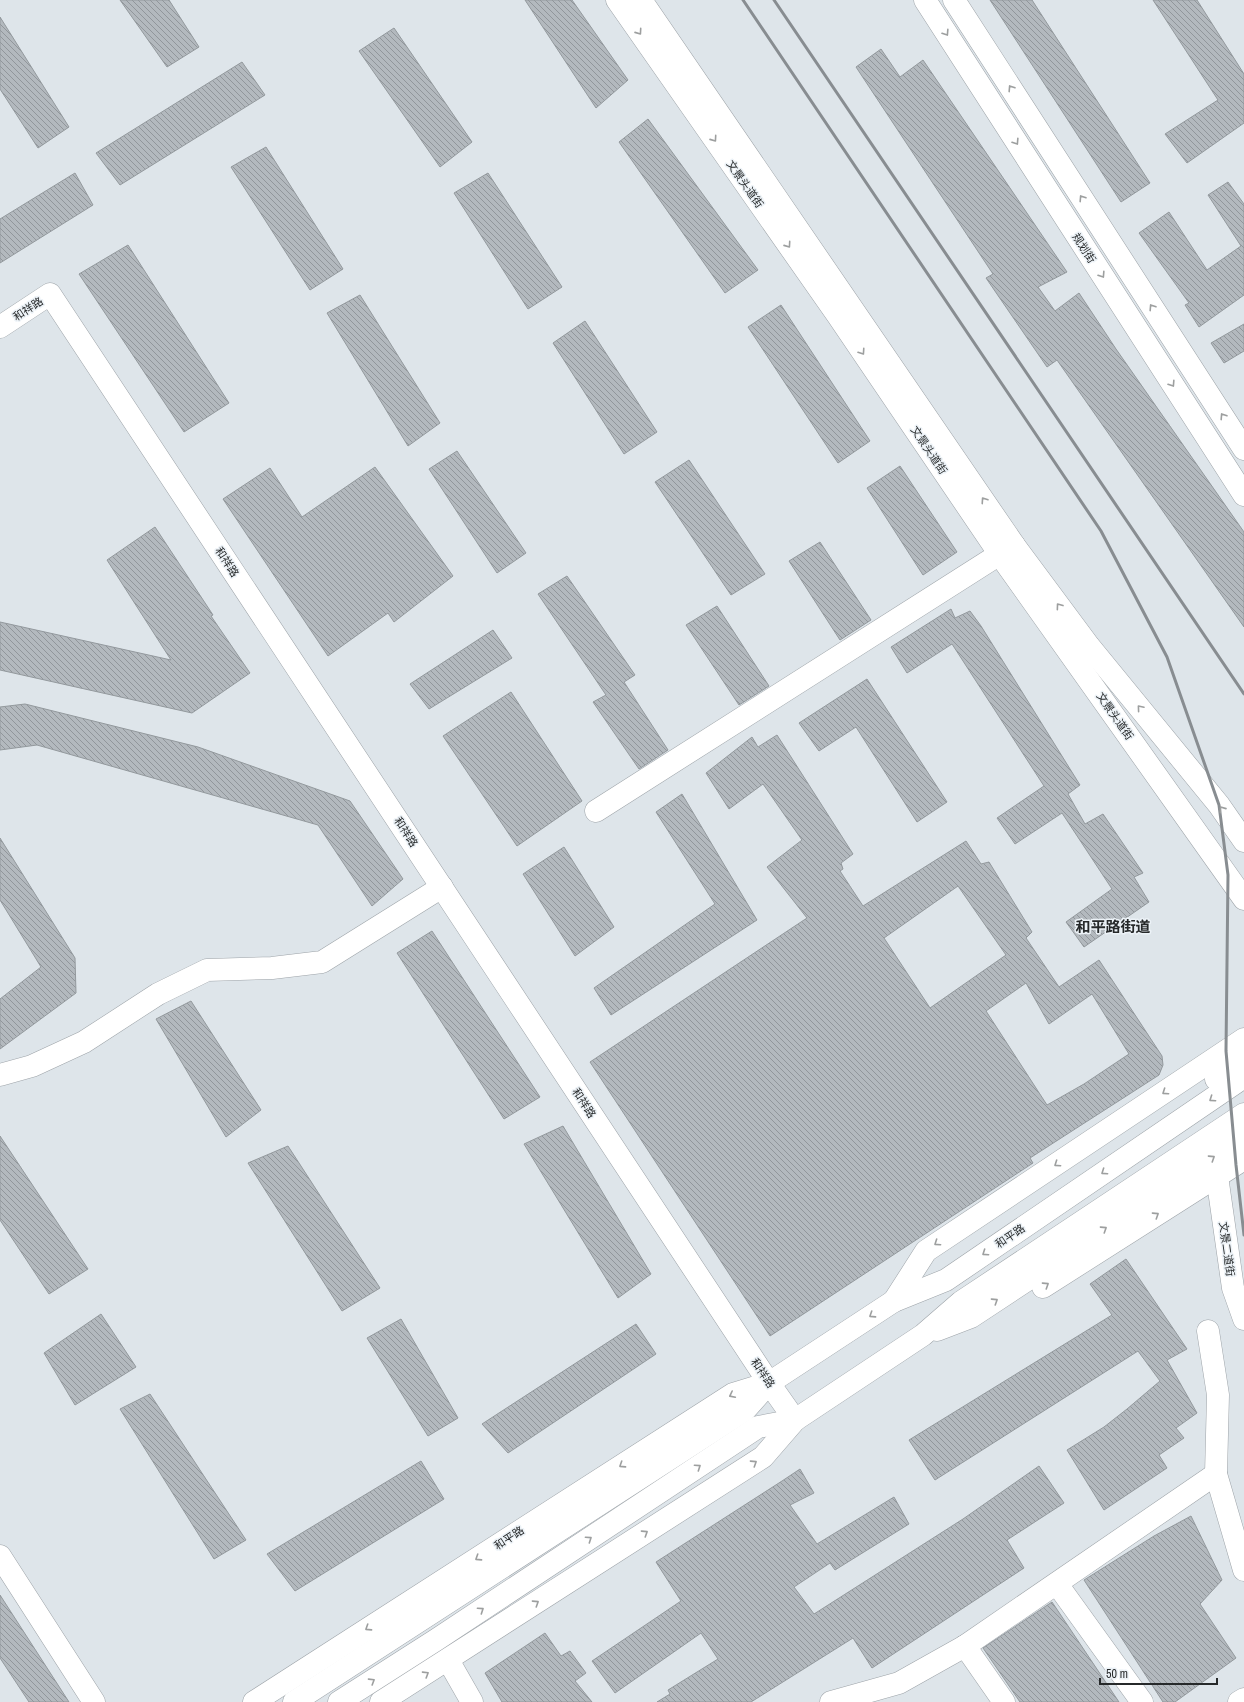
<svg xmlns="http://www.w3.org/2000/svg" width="1244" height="1702" font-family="'Archivo Narrow','Noto Sans SC',sans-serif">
<defs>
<pattern id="building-back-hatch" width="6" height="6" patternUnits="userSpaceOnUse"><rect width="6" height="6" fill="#b3b9be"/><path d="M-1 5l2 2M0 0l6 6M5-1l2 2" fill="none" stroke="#91969b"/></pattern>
</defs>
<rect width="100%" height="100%" fill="#dee5ea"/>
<g fill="url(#building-back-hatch)" stroke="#93999d" fill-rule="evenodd">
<path d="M 120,0 L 169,0 L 199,47 L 167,67 Z"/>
<path d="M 525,0 L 572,0 L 628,80 L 596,108 Z"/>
<path d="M 990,0 L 1032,0 L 1150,183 L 1121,202 Z"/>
<path d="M 1153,0 L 1197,0 L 1244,74 L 1244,123 L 1187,163 L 1165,134 L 1218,100 Z"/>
<path d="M 0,17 L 69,127 L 38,148 L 0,89 Z"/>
<path d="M 394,28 L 472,142 L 440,167 L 359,51 Z"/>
<path d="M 881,49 L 900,77 L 923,60 L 1067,272 L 1038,287 L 1055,311 L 1079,293 L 1116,349 L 1244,532 L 1244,627 L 1057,360 L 1047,367 L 986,278 L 993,274 L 856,67 Z"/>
<path d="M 242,62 L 265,95 L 120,185 L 96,153 Z"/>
<path d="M 648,119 L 758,270 L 725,293 L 619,142 Z"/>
<path d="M 266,147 L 343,269 L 310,290 L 231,167 Z"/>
<path d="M 75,173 L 93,205 L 0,263 L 0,219 Z"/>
<path d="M 488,173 L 562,287 L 528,309 L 454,193 Z"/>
<path d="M 1228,182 L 1244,204 L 1244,295 L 1199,327 L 1185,305 L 1189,303 L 1139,233 L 1169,212 L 1207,270 L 1241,246 L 1208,195 Z"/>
<path d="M 128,245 L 229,403 L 184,432 L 79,274 Z"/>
<path d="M 360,295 L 440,423 L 408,446 L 327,313 Z"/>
<path d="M 781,305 L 870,441 L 838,463 L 748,327 Z"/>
<path d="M 585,321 L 657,432 L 624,454 L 553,343 Z"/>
<path d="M 1244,324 L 1244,351 L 1224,363 L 1211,343 Z"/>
<path d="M 457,451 L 526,553 L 497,573 L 429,469 Z"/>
<path d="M 689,460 L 765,574 L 731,595 L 655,482 Z"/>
<path d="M 900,466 L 957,552 L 923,575 L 867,488 Z"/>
<path d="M 375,467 L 453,576 L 394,622 L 388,613 L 328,656 L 223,499 L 270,468 L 302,517 Z"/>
<path d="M 155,527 L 213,615 L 211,616 L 250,673 L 192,713 L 0,670 L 0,622 L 171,660 L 107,560 Z"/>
<path d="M 820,542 L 871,620 L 840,640 L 789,561 Z"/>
<path d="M 567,576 L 635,675 L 624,682 L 668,750 L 639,769 L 593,702 L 606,695 L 538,594 Z"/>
<path d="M 717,606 L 769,686 L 739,705 L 686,625 Z"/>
<path d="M 951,609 L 955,618 L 970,611 L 981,626 L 1080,785 L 1068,794 L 1085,824 L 1103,814 L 1143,873 L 1134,877 L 1149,902 L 1084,947 L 1066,922 L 1112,889 L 1062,813 L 1015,844 L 997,818 L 1044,786 L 952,644 L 907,673 L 891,647 Z"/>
<path d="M 493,630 L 512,658 L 429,709 L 410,684 Z"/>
<path d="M 867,679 L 947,802 L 917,822 L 856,727 L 819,751 L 799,723 Z"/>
<path d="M 511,692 L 582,801 L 517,846 L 443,736 Z"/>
<path d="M 25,704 L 198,747 L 350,801 L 403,879 L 372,906 L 318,825 L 37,745 L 0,750 L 0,707 Z"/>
<path d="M 777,735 L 853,854 L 841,863 L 843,869 L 840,871 L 863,906 L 966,841 L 981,864 L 989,862 L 1032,932 L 1026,938 L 1059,987 L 1099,960 L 1162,1056 L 1163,1065 L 1159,1075 L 1030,1158 L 1033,1163 L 770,1336 L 590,1062 L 807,918 L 767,867 L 802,840 L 763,784 L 729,809 L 706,773 L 752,737 L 758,747 ZM 958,886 L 1006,955 L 930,1008 L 884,938 ZM 1026,983 L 1049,1024 L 1092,994 L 1129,1054 L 1084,1084 L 1047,1105 L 986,1011 Z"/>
<path d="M 682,794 L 757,920 L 611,1015 L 594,988 L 715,904 L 656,812 Z"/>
<path d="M 0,838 L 75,958 L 76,993 L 0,1049 L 0,999 L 41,967 L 0,900 Z"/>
<path d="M 564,847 L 614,927 L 575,956 L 523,874 Z"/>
<path d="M 432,931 L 540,1097 L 504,1119 L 397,953 Z"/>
<path d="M 191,1001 L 261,1110 L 226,1137 L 156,1019 Z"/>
<path d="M 563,1126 L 651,1274 L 618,1298 L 524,1144 Z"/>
<path d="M 0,1136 L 88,1269 L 49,1294 L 0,1220 Z"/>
<path d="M 288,1146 L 380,1288 L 342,1311 L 248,1163 Z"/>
<path d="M 1126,1259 L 1187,1349 L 1167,1360 L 1197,1413 L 1176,1428 L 1184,1438 L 1159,1455 L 1167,1468 L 1104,1510 L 1067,1450 L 1104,1427 L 1127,1409 L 1160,1381 L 1138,1351 L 935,1480 L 909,1440 L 1112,1315 L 1090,1284 Z"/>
<path d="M 101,1314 L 136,1367 L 75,1405 L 44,1353 Z"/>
<path d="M 401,1319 L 458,1418 L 428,1436 L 367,1338 Z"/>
<path d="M 636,1324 L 656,1354 L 508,1453 L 482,1424 Z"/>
<path d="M 150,1394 L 246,1540 L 214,1559 L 120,1409 Z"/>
<path d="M 421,1461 L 444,1499 L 295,1591 L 267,1554 Z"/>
<path d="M 1039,1466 L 1064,1503 L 1007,1540 L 1024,1568 L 872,1668 L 853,1638 L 751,1702 L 657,1702 L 670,1694 L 668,1690 L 718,1659 L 701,1633 L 615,1693 L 592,1661 L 681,1601 L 656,1562 L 782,1481 L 800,1469 L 814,1493 L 790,1505 L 817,1544 L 894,1497 L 909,1524 L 835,1570 L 830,1563 L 794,1587 L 814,1614 L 963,1519 Z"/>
<path d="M 1191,1516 L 1222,1580 L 1200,1604 L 1236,1658 L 1175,1702 L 1163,1702 L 1084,1580 L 1154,1536 Z"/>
<path d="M 0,1595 L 69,1702 L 29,1702 L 0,1658 Z"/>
<path d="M 1052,1602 L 1119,1702 L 1020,1702 L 983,1648 Z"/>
<path d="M 545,1633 L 561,1656 L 570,1651 L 586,1673 L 575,1681 L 592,1702 L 502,1702 L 485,1673 Z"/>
</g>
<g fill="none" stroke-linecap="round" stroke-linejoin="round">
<g stroke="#9da3a8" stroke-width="23">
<g id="minor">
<path d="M 0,327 L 50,294 L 769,1383 L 795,1420"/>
<path d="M 596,811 L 1014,545"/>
<path d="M 0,1075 L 32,1066 L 84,1042 L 158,994 L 207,970 L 272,968 L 322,962 L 442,887"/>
<path d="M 1217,1176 L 1233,1288 L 1244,1319"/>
<path d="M 1208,1331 L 1218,1395 L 1216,1474 L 1244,1570"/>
<path d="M 0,1556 L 94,1702"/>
<path d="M 1057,1584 L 1142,1702"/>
<path d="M 965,1646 L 1004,1702"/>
<path d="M 448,1660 L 472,1702"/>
<path d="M 831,1702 L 899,1683 L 965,1646 L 1216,1474"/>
<path d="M 1239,1702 L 1244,1699"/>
</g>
</g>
<g stroke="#9da3a8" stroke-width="23">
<g id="major">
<path d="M 617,0 L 838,316 L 1007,565 L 1244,899"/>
<path d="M 641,0 L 1014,545 L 1089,646 L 1219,805 L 1244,841"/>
<path d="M 925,0 L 1244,495"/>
<path d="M 954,0 L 1244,449"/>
<path d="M 1216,1079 L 1244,1060"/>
<path d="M 1043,1287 L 1244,1159"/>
<path d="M 894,1301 L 926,1251 L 1244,1039"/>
<path d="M 937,1330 L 971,1317 L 1244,1137"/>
<path d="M 254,1702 L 733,1394 L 769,1383"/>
<path d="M 294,1702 L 745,1410 L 769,1383 L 894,1301 L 946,1280 L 1244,1077"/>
<path d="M 339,1702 L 436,1640 L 758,1427 L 795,1420 L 923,1335 L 961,1302 L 1244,1114"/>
<path d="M 381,1702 L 763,1457 L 795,1420"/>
</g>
</g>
<use href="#minor" stroke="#fff" stroke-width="22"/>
<use href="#major" stroke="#fff" stroke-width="22"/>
<g stroke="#888d91" stroke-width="3">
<path d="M 743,0 L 1101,531 L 1167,657 L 1219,805 L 1228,875 L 1226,1051 L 1236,1165 L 1244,1235"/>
<path d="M 774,0 L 1244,694"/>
</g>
</g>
<defs><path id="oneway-chevron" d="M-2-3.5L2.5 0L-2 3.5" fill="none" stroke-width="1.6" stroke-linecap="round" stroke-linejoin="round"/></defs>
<g stroke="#9d9f9f">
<use href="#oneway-chevron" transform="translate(639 32) rotate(55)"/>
<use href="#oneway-chevron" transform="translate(946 33) rotate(57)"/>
<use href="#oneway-chevron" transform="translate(1011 88) rotate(-123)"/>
<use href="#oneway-chevron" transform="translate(714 139) rotate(55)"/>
<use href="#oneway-chevron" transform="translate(1016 142) rotate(57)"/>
<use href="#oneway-chevron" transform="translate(1082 198) rotate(-123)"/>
<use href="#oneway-chevron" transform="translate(788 245) rotate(55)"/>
<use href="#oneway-chevron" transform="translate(1102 275) rotate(57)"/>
<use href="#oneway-chevron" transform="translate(1152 307) rotate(-123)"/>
<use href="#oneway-chevron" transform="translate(862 352) rotate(56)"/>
<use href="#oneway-chevron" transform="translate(1172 384) rotate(57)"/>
<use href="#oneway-chevron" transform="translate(1223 416) rotate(-123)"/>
<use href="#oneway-chevron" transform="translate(984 500) rotate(-124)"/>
<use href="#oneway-chevron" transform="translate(1059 606) rotate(-126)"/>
<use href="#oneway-chevron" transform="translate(1140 708) rotate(-130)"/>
<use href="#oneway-chevron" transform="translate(1222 809) rotate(-125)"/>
<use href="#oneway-chevron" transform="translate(1165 1092) rotate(146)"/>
<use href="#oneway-chevron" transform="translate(1212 1099) rotate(146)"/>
<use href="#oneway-chevron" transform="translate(1212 1158) rotate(-33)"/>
<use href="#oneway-chevron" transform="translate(1057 1164) rotate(146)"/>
<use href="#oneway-chevron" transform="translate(1104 1172) rotate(146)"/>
<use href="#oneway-chevron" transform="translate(1156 1215) rotate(-33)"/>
<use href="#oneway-chevron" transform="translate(1104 1229) rotate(-33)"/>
<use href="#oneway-chevron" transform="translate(937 1243) rotate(146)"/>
<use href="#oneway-chevron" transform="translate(985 1253) rotate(146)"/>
<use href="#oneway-chevron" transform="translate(1046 1285) rotate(-33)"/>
<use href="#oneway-chevron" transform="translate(995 1301) rotate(-33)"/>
<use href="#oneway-chevron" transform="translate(872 1315) rotate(147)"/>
<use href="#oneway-chevron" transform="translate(732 1395) rotate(153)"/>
<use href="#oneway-chevron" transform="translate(754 1463) rotate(-33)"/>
<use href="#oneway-chevron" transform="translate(622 1465) rotate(147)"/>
<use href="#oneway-chevron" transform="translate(698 1467) rotate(-34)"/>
<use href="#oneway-chevron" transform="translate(645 1533) rotate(-33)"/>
<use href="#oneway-chevron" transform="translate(589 1539) rotate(-34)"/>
<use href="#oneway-chevron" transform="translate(478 1558) rotate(147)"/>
<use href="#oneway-chevron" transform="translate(536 1603) rotate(-33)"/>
<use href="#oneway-chevron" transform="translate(481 1610) rotate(-34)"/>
<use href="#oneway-chevron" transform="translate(368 1628) rotate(147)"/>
<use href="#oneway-chevron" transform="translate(426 1674) rotate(-32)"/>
<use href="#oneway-chevron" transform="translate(372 1681) rotate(-32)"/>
</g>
<g text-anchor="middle" stroke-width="3" stroke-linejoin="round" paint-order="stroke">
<g font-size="11" fill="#26292a" stroke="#ecf2f7">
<text transform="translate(745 184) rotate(55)" y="4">文景头道街</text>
<text transform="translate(1084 248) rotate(57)" y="4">规划街</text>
<text transform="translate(28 309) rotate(-33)" y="4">和祥路</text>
<text transform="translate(929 450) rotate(56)" y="4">文景头道街</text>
<text transform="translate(227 562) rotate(57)" y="4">和祥路</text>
<text transform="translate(1115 716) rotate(55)" y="4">文景头道街</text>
<text transform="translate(406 832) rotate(57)" y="4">和祥路</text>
<text transform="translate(584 1103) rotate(57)" y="4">和祥路</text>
<text transform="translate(1010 1236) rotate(-34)" y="4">和平路</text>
<text transform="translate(1227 1249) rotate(82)" y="4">文景二道街</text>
<text transform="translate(763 1373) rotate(56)" y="4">和祥路</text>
<text transform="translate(509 1538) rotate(-33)" y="4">和平路</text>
</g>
<g font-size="15" font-weight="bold" fill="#26292a" stroke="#ecf2f7">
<text x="1113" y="932">和平路街道</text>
</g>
</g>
<path d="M1100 1678v6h117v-6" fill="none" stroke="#26292a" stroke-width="2"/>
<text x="1106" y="1678" font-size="12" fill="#26292a" stroke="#ecf2f7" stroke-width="3" paint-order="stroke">50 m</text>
</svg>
